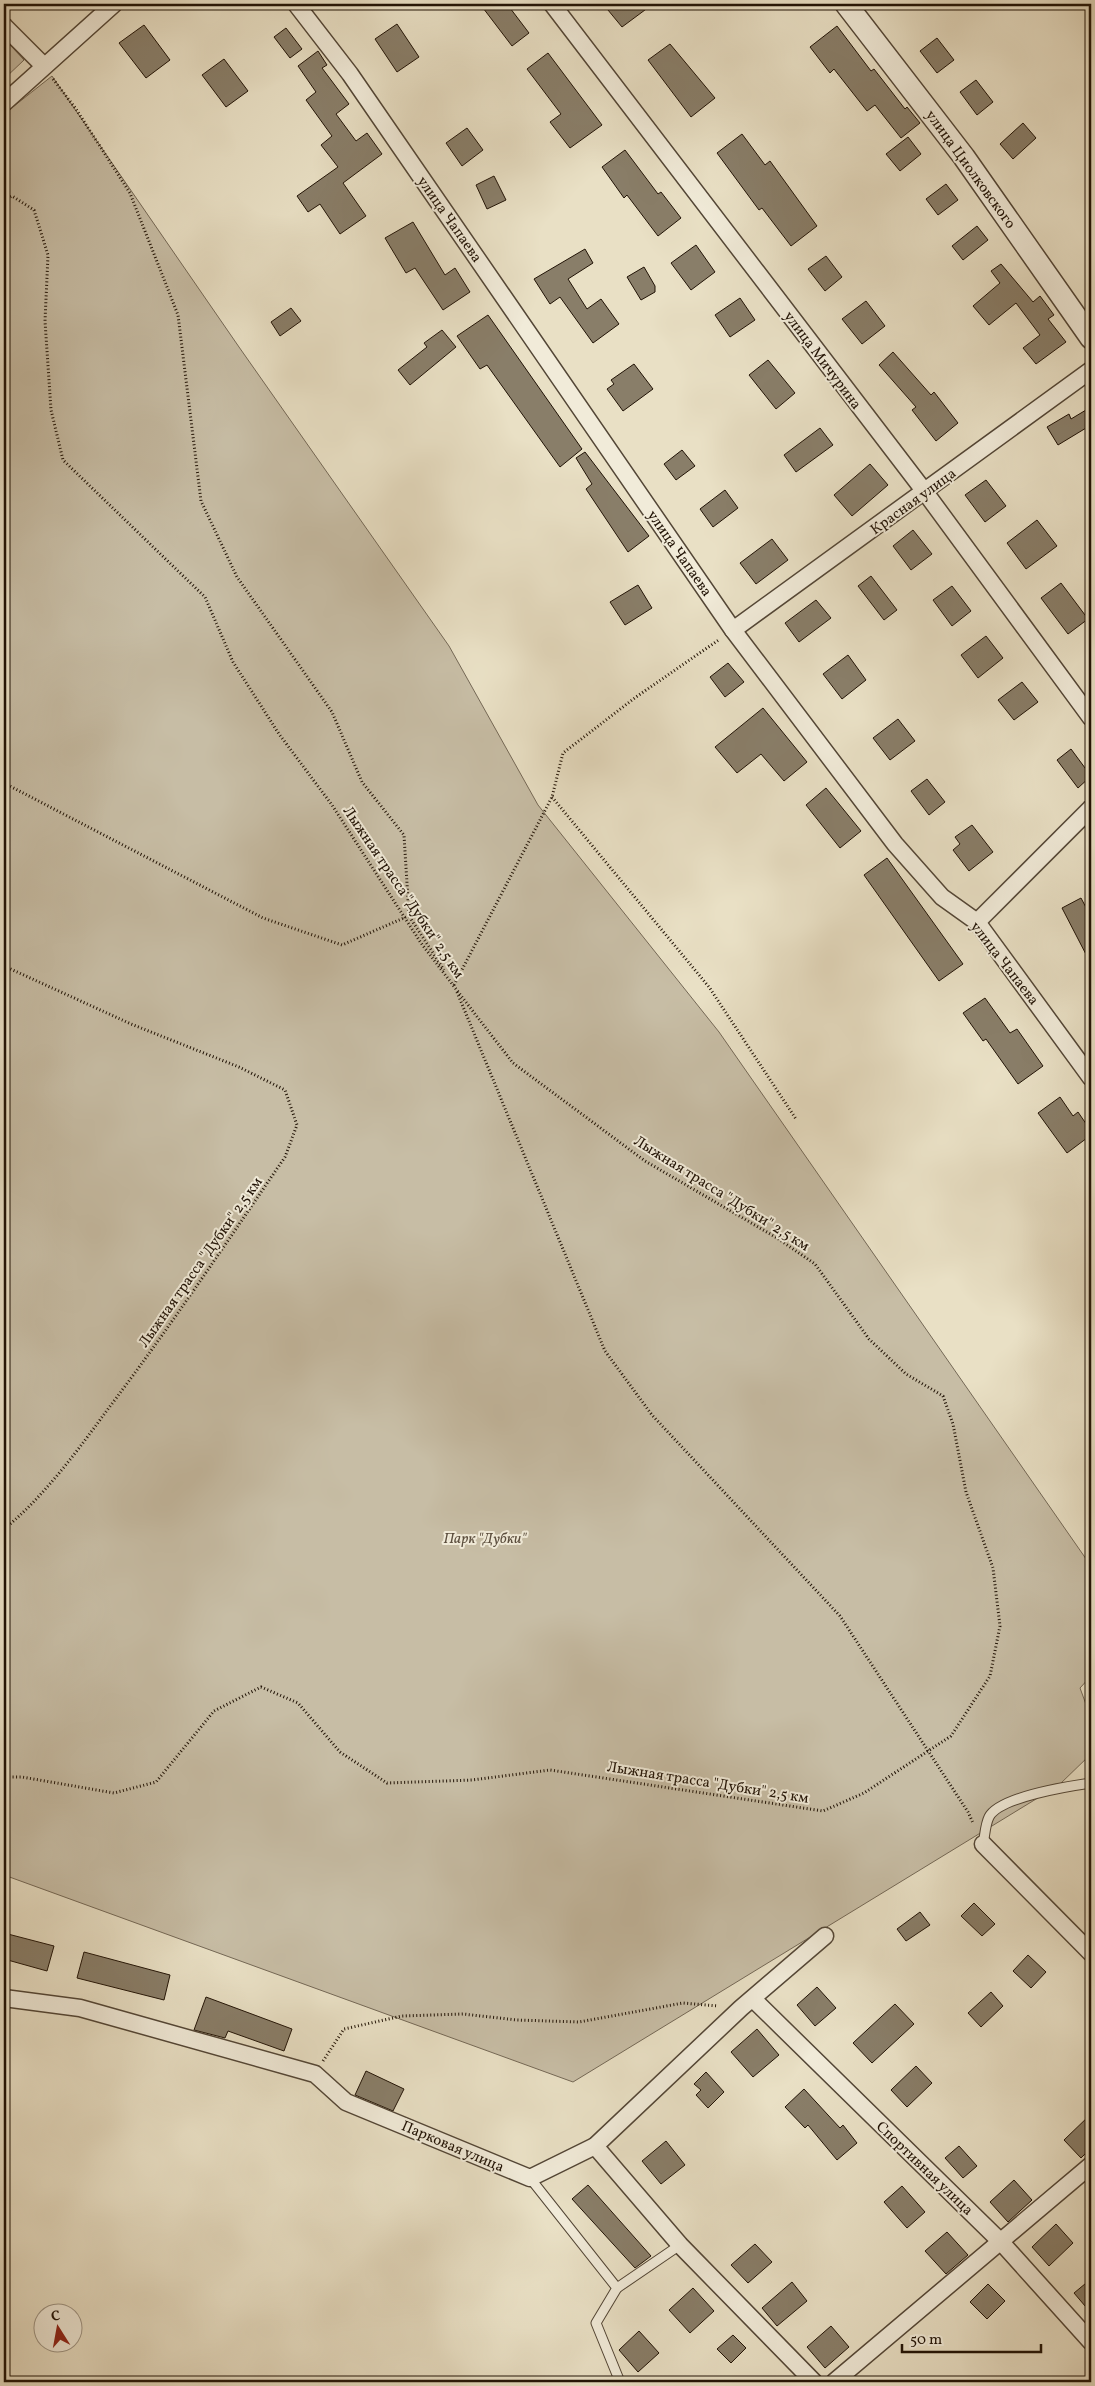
<svg xmlns="http://www.w3.org/2000/svg" width="1095" height="2386" font-family="Vollkorn,serif">
<rect width="100%" height="100%" fill="#e9e0c5"/>
<filter id="stains"><feTurbulence type="fractalNoise" baseFrequency=".004" numOctaves="4"/><feColorMatrix values="0 0 0 0 .2 0 0 0 0 .09 0 0 0 0 .02 0 0 0 .5 -.17"/></filter>
<radialGradient id="worn" r=".72"><stop offset=".6" stop-color="#630" stop-opacity="0"/><stop offset="1" stop-color="#630" stop-opacity=".3"/></radialGradient>
<g fill="#c7bda5" stroke="#746856">
<path d="M 4,38 L 24,60 L 4,79 Z"/>
<path d="M 52,76 L 239,347 L 449,646 L 538,805 L 719,1032 L 1091,1566 L 1091,1676 L 1080,1688 L 1091,1718 L 1091,1754 L 1059,1785 L 573,2082 L 4,1875 L 4,114 Z"/>
</g>
<g fill="#897e69" stroke="#211306">
<path d="M 480,4 L 507,4 L 529,33 L 512,46 Z"/>
<path d="M 603,4 L 653,4 L 622,27 Z"/>
<path d="M 397,24 L 419,57 L 397,72 L 375,39 Z"/>
<path d="M 144,25 L 170,60 L 146,78 L 119,43 Z"/>
<path d="M 837,26 L 871,71 L 874,69 L 905,109 L 907,107 L 920,123 L 901,138 L 875,105 L 867,111 L 834,69 L 830,73 L 810,47 Z"/>
<path d="M 286,28 L 302,49 L 290,58 L 274,37 Z"/>
<path d="M 937,38 L 954,60 L 937,73 L 920,51 Z"/>
<path d="M 670,44 L 715,98 L 691,117 L 648,60 Z"/>
<path d="M 318,51 L 327,65 L 322,68 L 349,104 L 336,114 L 356,141 L 367,133 L 382,154 L 343,183 L 366,216 L 340,234 L 320,204 L 308,212 L 297,196 L 338,167 L 321,145 L 332,136 L 306,100 L 316,92 L 298,66 Z"/>
<path d="M 548,53 L 602,125 L 570,148 L 550,122 L 561,114 L 527,69 Z"/>
<path d="M 224,59 L 248,91 L 226,107 L 202,75 Z"/>
<path d="M 976,80 L 993,102 L 977,115 L 960,92 Z"/>
<path d="M 1023,123 L 1036,138 L 1013,159 L 1000,144 Z"/>
<path d="M 467,128 L 483,150 L 462,166 L 446,143 Z"/>
<path d="M 742,134 L 765,165 L 770,161 L 817,226 L 791,246 L 762,208 L 759,210 L 717,153 Z"/>
<path d="M 908,137 L 921,154 L 900,171 L 886,154 Z"/>
<path d="M 625,150 L 658,194 L 661,192 L 681,218 L 658,236 L 627,195 L 624,198 L 602,167 Z"/>
<path d="M 494,176 L 506,200 L 487,209 L 476,185 Z"/>
<path d="M 946,184 L 958,200 L 938,215 L 926,199 Z"/>
<path d="M 413,222 L 445,275 L 455,268 L 470,292 L 443,310 L 415,268 L 406,273 L 385,238 Z"/>
<path d="M 977,226 L 988,240 L 963,260 L 952,246 Z"/>
<path d="M 696,245 L 715,272 L 691,290 L 671,263 Z"/>
<path d="M 585,249 L 593,263 L 568,279 L 587,309 L 601,299 L 619,324 L 593,343 L 560,297 L 550,304 L 534,279 Z"/>
<path d="M 826,256 L 842,277 L 825,291 L 808,269 Z"/>
<path d="M 1001,264 L 1033,302 L 1040,296 L 1054,315 L 1048,319 L 1066,342 L 1036,364 L 1023,348 L 1040,335 L 1016,303 L 989,325 L 973,306 L 1000,283 L 991,271 Z"/>
<path d="M 644,267 L 655,286 L 655,292 L 641,300 L 627,277 Z"/>
<path d="M 740,298 L 755,320 L 730,337 L 715,315 Z"/>
<path d="M 866,301 L 885,326 L 862,344 L 842,319 Z"/>
<path d="M 291,308 L 301,321 L 280,336 L 271,322 Z"/>
<path d="M 488,315 L 582,449 L 560,467 L 487,365 L 480,369 L 457,336 Z"/>
<path d="M 442,330 L 456,347 L 410,385 L 398,370 L 427,347 L 424,343 Z"/>
<path d="M 893,352 L 931,395 L 934,392 L 958,423 L 936,441 L 912,410 L 916,407 L 879,365 Z"/>
<path d="M 768,360 L 795,393 L 776,409 L 749,375 Z"/>
<path d="M 634,364 L 653,389 L 623,411 L 607,389 L 614,384 L 611,380 Z"/>
<path d="M 1091,407 L 1091,425 L 1058,445 L 1047,427 L 1069,414 L 1071,419 Z"/>
<path d="M 820,428 L 833,445 L 796,472 L 784,455 Z"/>
<path d="M 682,450 L 695,466 L 676,480 L 664,464 Z"/>
<path d="M 585,452 L 649,536 L 628,552 L 586,489 L 592,484 L 576,458 Z"/>
<path d="M 870,464 L 888,485 L 852,516 L 834,495 Z"/>
<path d="M 986,480 L 1006,506 L 985,522 L 965,495 Z"/>
<path d="M 725,490 L 738,508 L 713,527 L 700,509 Z"/>
<path d="M 1037,520 L 1057,546 L 1026,569 L 1007,543 Z"/>
<path d="M 913,530 L 932,554 L 911,570 L 893,546 Z"/>
<path d="M 772,539 L 788,560 L 756,584 L 740,563 Z"/>
<path d="M 871,576 L 897,610 L 884,620 L 858,586 Z"/>
<path d="M 1061,583 L 1088,619 L 1068,634 L 1041,598 Z"/>
<path d="M 638,585 L 652,608 L 625,625 L 610,602 Z"/>
<path d="M 952,586 L 971,611 L 952,626 L 933,600 Z"/>
<path d="M 816,600 L 831,618 L 799,642 L 785,623 Z"/>
<path d="M 986,636 L 1003,658 L 978,678 L 961,655 Z"/>
<path d="M 848,655 L 866,680 L 842,699 L 823,674 Z"/>
<path d="M 728,663 L 744,682 L 725,697 L 710,677 Z"/>
<path d="M 1022,682 L 1038,702 L 1014,720 L 998,700 Z"/>
<path d="M 763,708 L 807,762 L 784,781 L 761,754 L 737,773 L 715,747 Z"/>
<path d="M 898,719 L 915,741 L 890,760 L 873,738 Z"/>
<path d="M 1071,749 L 1091,776 L 1078,788 L 1057,760 Z"/>
<path d="M 927,779 L 945,802 L 929,815 L 911,791 Z"/>
<path d="M 826,788 L 861,831 L 840,848 L 806,805 Z"/>
<path d="M 972,825 L 993,852 L 969,871 L 953,850 L 960,844 L 955,837 Z"/>
<path d="M 887,858 L 963,964 L 939,981 L 864,875 Z"/>
<path d="M 1081,898 L 1091,917 L 1091,964 L 1062,908 Z"/>
<path d="M 985,998 L 1010,1033 L 1017,1029 L 1043,1066 L 1018,1084 L 986,1039 L 983,1041 L 963,1013 Z"/>
<path d="M 1060,1097 L 1073,1116 L 1078,1112 L 1091,1131 L 1091,1135 L 1067,1153 L 1038,1113 Z"/>
<path d="M 974,1903 L 995,1924 L 982,1936 L 961,1916 Z"/>
<path d="M 920,1912 L 930,1925 L 906,1941 L 897,1929 Z"/>
<path d="M 4,1933 L 54,1946 L 47,1971 L 4,1959 Z"/>
<path d="M 84,1952 L 170,1975 L 164,2000 L 77,1978 Z"/>
<path d="M 1028,1955 L 1046,1972 L 1031,1988 L 1013,1971 Z"/>
<path d="M 817,1987 L 836,2008 L 815,2026 L 797,2005 Z"/>
<path d="M 991,1992 L 1003,2006 L 981,2027 L 968,2013 Z"/>
<path d="M 206,1997 L 292,2029 L 284,2051 L 228,2031 L 225,2038 L 194,2030 Z"/>
<path d="M 895,2004 L 914,2024 L 872,2063 L 853,2043 Z"/>
<path d="M 757,2029 L 779,2055 L 753,2077 L 731,2052 Z"/>
<path d="M 916,2066 L 932,2083 L 907,2107 L 891,2090 Z"/>
<path d="M 366,2071 L 404,2089 L 393,2111 L 355,2095 Z"/>
<path d="M 706,2072 L 724,2092 L 708,2108 L 696,2095 L 701,2090 L 694,2084 Z"/>
<path d="M 804,2089 L 840,2128 L 843,2125 L 857,2143 L 837,2160 L 808,2125 L 805,2128 L 785,2107 Z"/>
<path d="M 1091,2114 L 1091,2148 L 1081,2158 L 1064,2140 Z"/>
<path d="M 666,2141 L 685,2165 L 661,2184 L 642,2161 Z"/>
<path d="M 959,2146 L 977,2166 L 963,2178 L 945,2158 Z"/>
<path d="M 1014,2180 L 1032,2200 L 1008,2222 L 990,2202 Z"/>
<path d="M 588,2185 L 651,2256 L 635,2268 L 572,2199 Z"/>
<path d="M 902,2186 L 925,2212 L 907,2228 L 884,2202 Z"/>
<path d="M 1056,2224 L 1073,2243 L 1049,2266 L 1032,2247 Z"/>
<path d="M 947,2232 L 968,2255 L 946,2274 L 925,2251 Z"/>
<path d="M 755,2244 L 772,2262 L 748,2283 L 731,2265 Z"/>
<path d="M 1091,2279 L 1091,2313 L 1074,2293 Z"/>
<path d="M 792,2282 L 807,2301 L 777,2326 L 762,2308 Z"/>
<path d="M 988,2284 L 1005,2301 L 987,2319 L 970,2302 Z"/>
<path d="M 693,2288 L 714,2311 L 690,2333 L 669,2310 Z"/>
<path d="M 831,2326 L 849,2347 L 825,2368 L 807,2347 Z"/>
<path d="M 639,2331 L 659,2353 L 638,2372 L 619,2350 Z"/>
<path d="M 733,2335 L 746,2348 L 731,2363 L 717,2349 Z"/>
</g>
<g fill="none" stroke-linecap="round" stroke-linejoin="round">
<g stroke="#534636" stroke-width="11">
<g id="service">
<path d="M 983,1844 C 985,1836 985,1825 989,1817 C 999,1797 1070,1786 1091,1783"/>
<path d="M 530,2178 L 617,2288 L 596,2323 L 620,2382"/>
<path d="M 617,2288 L 680,2245"/>
</g>
</g>
<g stroke="#534636" stroke-width="19">
<g id="minor">
<path d="M 296,4 L 350,74 L 733,630 L 895,844 L 942,897 L 977,922 L 1091,1078"/>
<path d="M 552,4 L 925,492 L 1091,718"/>
<path d="M 4,26 L 44,66"/>
<path d="M 4,103 L 114,4"/>
<path d="M 733,630 L 1091,370"/>
<path d="M 977,922 L 1091,808"/>
<path d="M 983,1844 L 1091,1953"/>
<path d="M 4,1998 L 80,2008 L 315,2074 L 346,2102 L 530,2178 L 595,2146 L 741,2008 L 825,1936"/>
<path d="M 753,1999 L 1001,2242 L 1091,2342"/>
<path d="M 595,2146 L 680,2245 L 814,2382"/>
<path d="M 834,2382 L 1091,2165"/>
</g>
</g>
<g stroke="#534636" stroke-width="24">
<path id="tertiary" d="M 846,4 L 964,157 L 1091,338"/>
</g>
<g stroke="#211306" stroke-width="3" stroke-dasharray="1 2.5" stroke-linecap="butt">
<path d="M 53,79 L 76,109 L 130,193 L 178,315 L 201,501 L 237,577 L 332,712 L 362,782 L 404,835 L 409,916 L 444,970"/>
<path d="M 4,200 L 12,196 L 34,210 L 48,255 L 45,321 L 51,410 L 63,460 L 205,597 L 233,662 L 279,734 L 332,805 L 421,943 L 475,1014 L 513,1063 L 645,1161 L 777,1238 L 815,1264 L 869,1339 L 906,1374 L 943,1396 L 953,1424 L 966,1492 L 993,1568 L 1000,1626 L 990,1676 L 951,1736 L 864,1793 L 823,1811 L 550,1770 L 472,1780 L 387,1783 L 340,1752 L 298,1703 L 261,1687 L 214,1711 L 156,1782 L 114,1793 L 22,1777 L 4,1777"/>
<path d="M 4,783 L 263,918 L 342,945 L 406,917"/>
<path d="M 552,797 L 709,987 L 796,1119"/>
<path d="M 4,966 L 131,1024 L 239,1067 L 285,1090 L 297,1125 L 285,1157 C 227,1242 170,1327 108,1409 C 78,1450 43,1498 4,1529"/>
<path d="M 454,985 L 552,797 L 563,753 L 636,697 L 720,639"/>
<path d="M 457,992 L 605,1351 L 652,1415 L 840,1616 L 968,1812 L 973,1823"/>
<path d="M 323,2061 L 344,2029 L 402,2016 L 463,2014 L 517,2020 L 579,2022 L 683,2003 L 718,2006"/>
</g>
<use href="#service" stroke="#f1ebd9" stroke-width="9"/>
<use href="#minor" stroke="#f1ebd9" stroke-width="16"/>
<use href="#tertiary" stroke="#f1ebd9" stroke-width="21"/>
</g>
<g text-anchor="middle" stroke-width="4" stroke-linejoin="round" paint-order="stroke">
<g font-size="15" fill="#211306" stroke="#f1ebd9">
<text transform="translate(971 169) rotate(54)" y="5">улица Циолковского</text>
<text transform="translate(450 219) rotate(55)" y="5">улица Чапаева</text>
<text transform="translate(823 360) rotate(53)" y="5">улица Мичурина</text>
<text transform="translate(913 501) rotate(-36)" y="5">Красная улица</text>
<text transform="translate(680 553) rotate(55)" y="5">улица Чапаева</text>
<text transform="translate(404 892) rotate(56)" y="5">Лыжная трасса "Дубки" 2,5 км</text>
<text transform="translate(1005 963) rotate(52)" y="5">улица Чапаева</text>
<text transform="translate(722 1193) rotate(32)" y="5">Лыжная трасса "Дубки" 2,5 км</text>
<text transform="translate(200 1262) rotate(-55)" y="5">Лыжная трасса "Дубки" 2,5 км</text>
<text transform="translate(708 1782) rotate(9)" y="5">Лыжная трасса "Дубки" 2,5 км</text>
<text transform="translate(453 2146) rotate(23)" y="5">Парковая улица</text>
<text transform="translate(925 2168) rotate(44)" y="5">Спортивная улица</text>
</g>
<g font-size="15" font-style="italic" fill="#5b4e3e" stroke="#f1ebd9">
<text x="485" y="1543">Парк "Дубки"</text>
</g>
</g>
<rect width="1095" height="2386" fill="none" stroke="#e9e0c5" stroke-width="20"/>
<rect x="5" y="5" width="1085" height="2376" fill="none" stroke="#211306" stroke-width="2.5"/>
<rect x="10" y="10" width="1075" height="2366" fill="none" stroke="#211306"/>
<g transform="translate(58 2328) rotate(349)"><circle r="24" fill="#f1ebd9" stroke="#9e9585"/>
<path d="M0-4L9 19L0 12L-9 19Z" fill="#8f2418"/>
<text y="-8" font-size="14" font-weight="bold" text-anchor="middle" fill="#211306">С</text>
</g>
<path d="M902 2344v8h139v-8" fill="none" stroke="#211306" stroke-width="2.5"/>
<text x="910" y="2344" font-size="15" fill="#211306" stroke="#f1ebd9" stroke-width="4" paint-order="stroke">50 m</text>
<rect width="100%" height="100%" filter="url(#stains)"/>
<rect width="100%" height="100%" fill="url(#worn)"/>
</svg>
